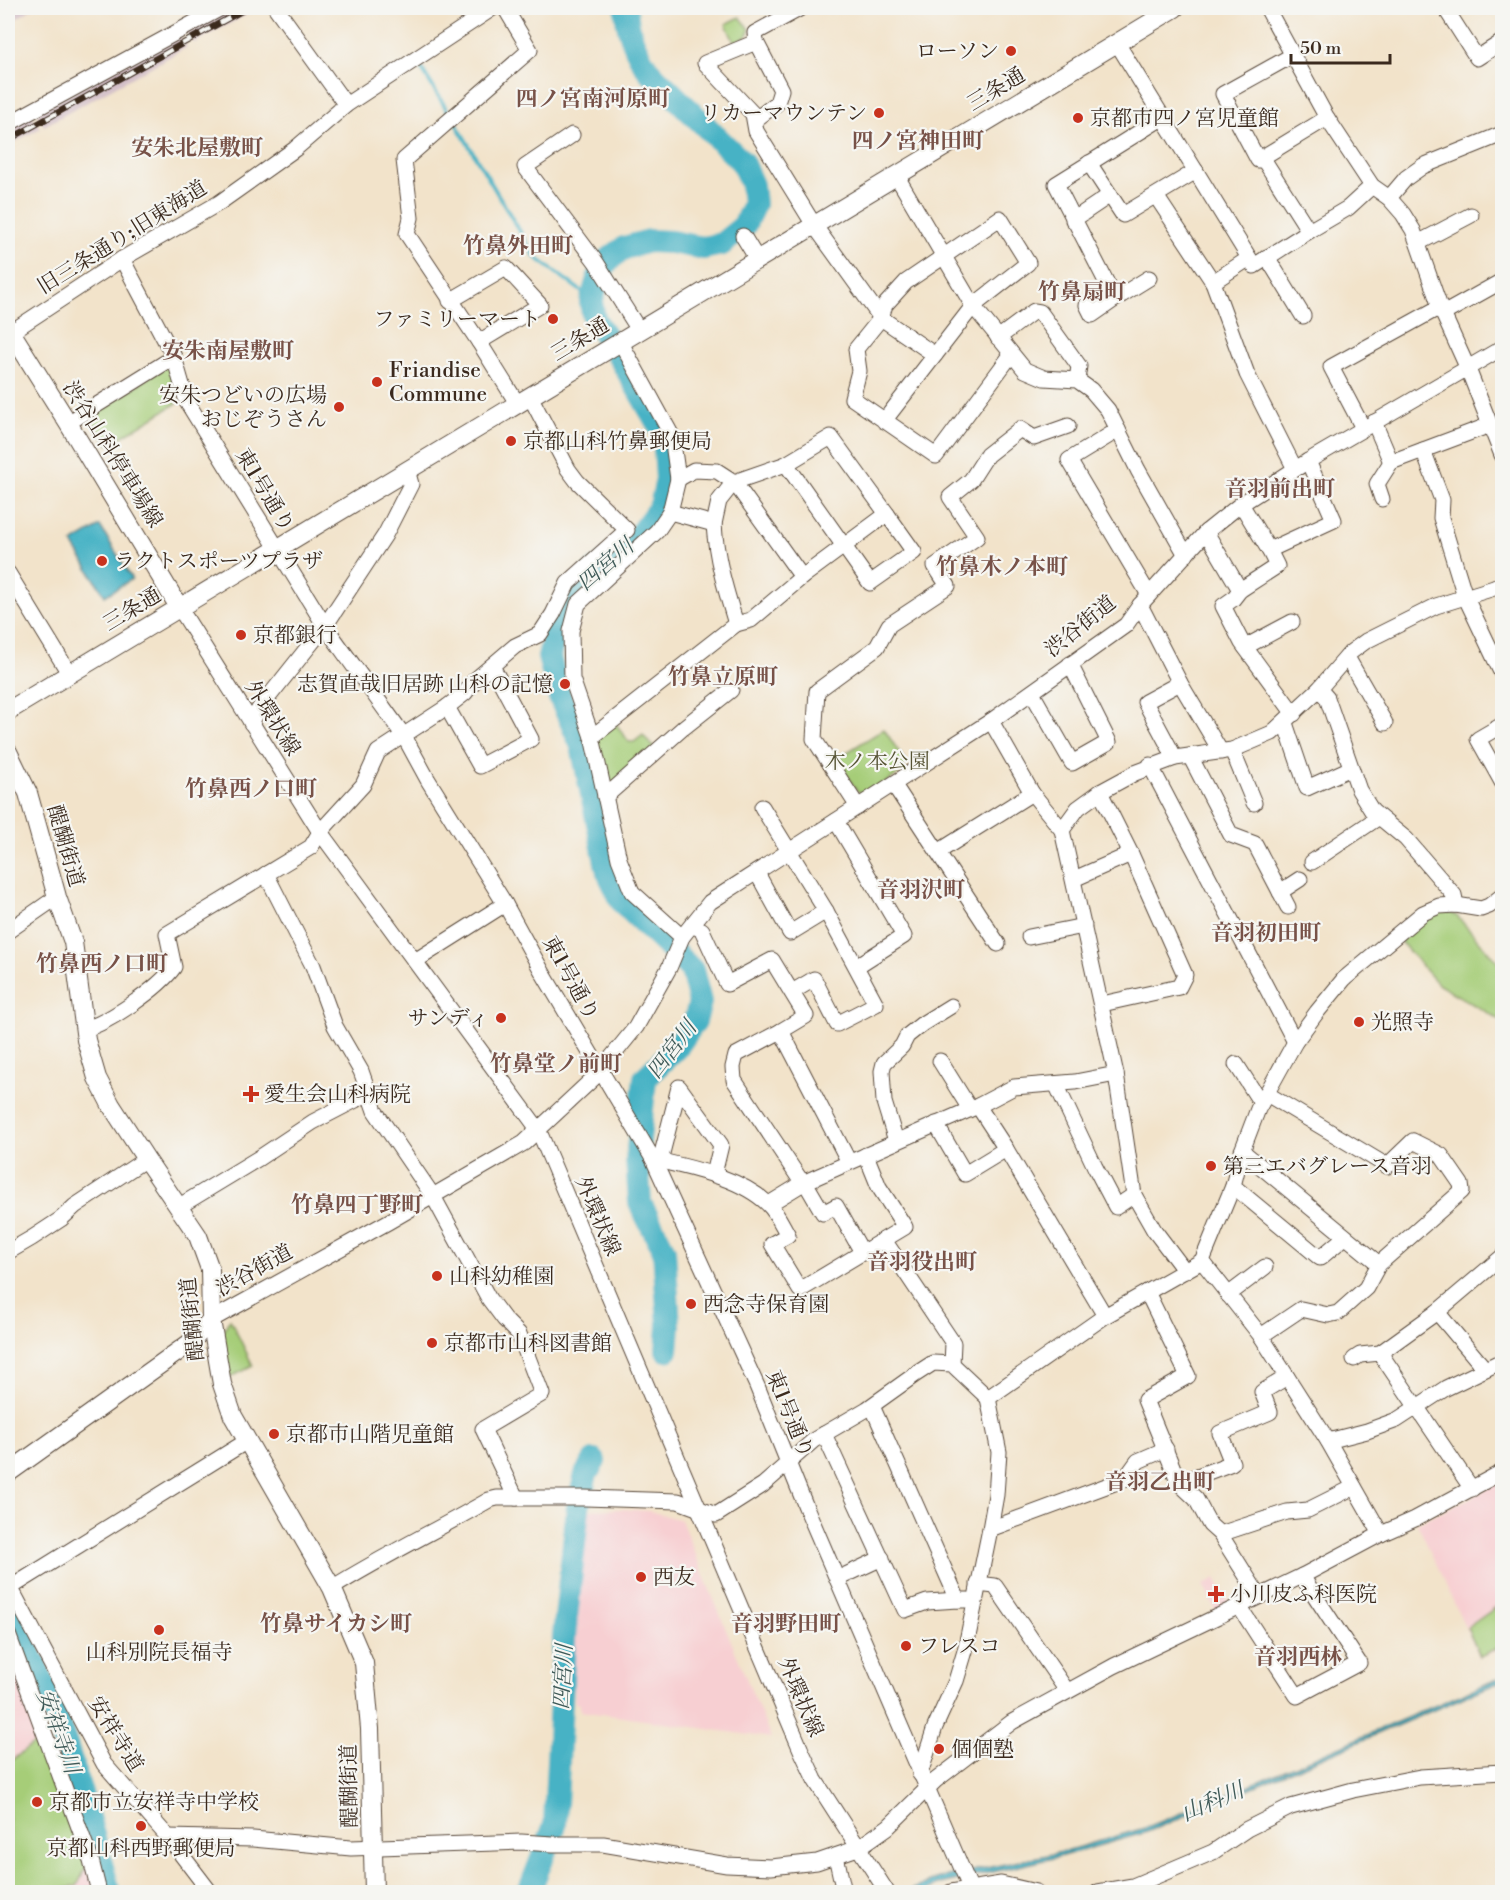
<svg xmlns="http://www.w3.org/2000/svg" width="1510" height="1900" font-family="'Libre Bodoni','Noto Serif JP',serif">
<rect width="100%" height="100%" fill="#f6f6f2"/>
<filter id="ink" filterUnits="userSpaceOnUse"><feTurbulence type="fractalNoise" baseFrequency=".0167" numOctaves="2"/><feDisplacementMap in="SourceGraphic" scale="12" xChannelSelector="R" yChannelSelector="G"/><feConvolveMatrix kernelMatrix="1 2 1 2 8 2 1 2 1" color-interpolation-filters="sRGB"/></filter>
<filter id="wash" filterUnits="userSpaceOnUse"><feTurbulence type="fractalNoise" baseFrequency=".008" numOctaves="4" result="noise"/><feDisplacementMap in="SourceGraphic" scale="24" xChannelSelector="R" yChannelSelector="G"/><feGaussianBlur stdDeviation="1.35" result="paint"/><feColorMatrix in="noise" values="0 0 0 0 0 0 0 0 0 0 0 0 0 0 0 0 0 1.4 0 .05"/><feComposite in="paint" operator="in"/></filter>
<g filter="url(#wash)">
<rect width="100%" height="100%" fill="#f2e3ca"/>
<g fill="#f7cfd2">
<path d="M 1502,1480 L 1502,1649 L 1479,1657 L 1417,1523 L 1481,1493 Z"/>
<path d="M 621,1509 L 649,1511 L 681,1520 L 771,1738 L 580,1711 L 580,1704 L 575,1703 L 572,1634 L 585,1510 Z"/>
<path d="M 1216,1578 L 1229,1604 L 1216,1611 L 1203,1585 Z"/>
<path d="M 8,1642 L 95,1888 L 79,1892 L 8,1892 Z"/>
</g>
<g fill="#d2bdc6">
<path d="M 8,8 L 33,8 L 8,24 Z"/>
<path d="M 226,8 L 259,8 L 194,43 L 185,30 Z"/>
<path d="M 178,34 L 187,47 L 44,126 L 36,112 Z"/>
<path d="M 31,114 L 40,128 L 8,146 L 8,128 Z"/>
</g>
<g fill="#a6cd78" stroke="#707c4b" stroke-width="1.5">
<path d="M 740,17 L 750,29 L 746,37 L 734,42 L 726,24 Z"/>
<path d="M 165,367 L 171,368 L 177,403 L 108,445 L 92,420 L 94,413 Z"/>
<path d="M 613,720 L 629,742 L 634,742 L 643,735 L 657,752 L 605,797 L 592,737 Z"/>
<path d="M 884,729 L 906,763 L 901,773 L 865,795 L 857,791 L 836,759 Z"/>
<path d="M 1439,911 L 1451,912 L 1457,916 L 1502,967 L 1502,1021 L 1439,985 L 1400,941 L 1428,917 Z"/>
<path d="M 230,1319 L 253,1366 L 229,1378 L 222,1332 Z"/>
<path d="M 1502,1603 L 1502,1646 L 1480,1656 L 1467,1628 Z"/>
<path d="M 42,1738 L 86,1867 L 77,1886 L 52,1892 L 8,1892 L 8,1763 Z"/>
</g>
<g fill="#47b2c5" stroke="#416e72" stroke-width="1.5">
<path d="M 100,526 L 132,579 L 105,596 L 72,543 Z"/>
<path d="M 8,1605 C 32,1648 44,1695 59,1742 C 76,1792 98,1841 112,1892 L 105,1892 L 79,1808 L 23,1652 L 8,1620 Z"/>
<path d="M 1502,1677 L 1502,1681 L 1147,1832 L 1062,1856 L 940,1884 L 923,1892 L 907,1892 L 939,1878 L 1062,1852 L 1145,1828 L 1229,1794 Z"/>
</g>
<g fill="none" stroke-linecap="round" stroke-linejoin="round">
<g stroke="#47b2c5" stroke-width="4">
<path d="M 418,63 L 449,113"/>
<path d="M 455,122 L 535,257 L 581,291 L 591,302"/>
</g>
<g stroke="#47b2c5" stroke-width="24">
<path d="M 626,8 C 627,30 636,53 649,71 L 742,162 L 752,185 L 754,204 L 744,226 L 722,244 L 703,248 L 671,242 L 649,241 L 624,248 L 607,261 L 598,279 L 591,302 L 594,319 L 623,363 L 664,434 L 667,479 L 661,506 L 641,533 L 575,588 L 559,612 L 549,657 L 560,697 L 582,746 L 608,872 L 623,903 L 692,970 L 700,1002 L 695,1021 L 677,1047 L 645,1078 L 637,1160 L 640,1203 L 664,1250 L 669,1326 L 667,1350"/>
<path d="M 8,1609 C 57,1697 82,1796 109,1892"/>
<path d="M 529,1892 L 555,1825 L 564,1636 L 578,1507 L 586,1474 L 594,1461"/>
</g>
</g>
</g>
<g filter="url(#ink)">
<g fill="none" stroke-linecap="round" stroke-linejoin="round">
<g stroke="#564638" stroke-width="17">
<g id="minor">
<path d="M 276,8 L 346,105"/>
<path d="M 505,8 L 530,50 L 404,160 L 411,218 L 407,234 L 479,342 L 517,403"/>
<path d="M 1267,8 L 1327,118 L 1372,186 L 1389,198 L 1403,214 L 1413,230 L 1440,307 L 1468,369 L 1502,455"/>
<path d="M 1445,8 L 1477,58 L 1502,42"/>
<path d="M 756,42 L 755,33 L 801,8"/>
<path d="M 1117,43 L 1254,266 L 1309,231"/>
<path d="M 1293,55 L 1223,94 L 1258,160 L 1327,118"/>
<path d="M 755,120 L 777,103 L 781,90 L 756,42 L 705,63 L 753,114 L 756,131 L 814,225 L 881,318 L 935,355"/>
<path d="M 8,124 L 221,8"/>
<path d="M 572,135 L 525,167 L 596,262 L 639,330"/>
<path d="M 1262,157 L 1309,231 L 1348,208 L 1372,186"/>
<path d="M 1089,163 L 1123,215 L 1196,171"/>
<path d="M 896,175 L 973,306 L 1025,370 L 1044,378 L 1077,380 L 1091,390 L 1108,410 L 1138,470 L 1186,555"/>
<path d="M 1156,196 L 1213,282 L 1247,374 L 1295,469"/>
<path d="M 1389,198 L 1406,178 L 1423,166 L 1502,134"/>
<path d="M 1073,220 L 1110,195"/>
<path d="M 743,236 L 757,259"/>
<path d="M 1418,243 L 1471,215"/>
<path d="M 1267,257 L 1303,316"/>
<path d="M 122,259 L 174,357 L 187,402 L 325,626 L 404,736 L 428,780 L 505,904 L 544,975 L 653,1159 L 757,1386 L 806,1507 L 972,1892"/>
<path d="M 1149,278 L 1115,299 L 1056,184 L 1162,118"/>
<path d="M 1213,282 L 1248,259"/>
<path d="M 450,301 L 506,268 L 540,305 L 479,342"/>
<path d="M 1087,305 L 1092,315 L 1115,299"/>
<path d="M 1443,314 L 1502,281"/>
<path d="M 8,334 L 122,259 L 219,203 L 295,149 L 346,105 L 493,8"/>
<path d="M 998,338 L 1034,311 L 1040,312 L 1079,366 L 1077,380"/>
<path d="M 620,341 L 672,436 L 678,479 L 670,512 L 657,531 L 578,604 L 571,631 L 572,679 L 592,737 L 619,859 L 632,892 L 682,937"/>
<path d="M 884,421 L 973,306 L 1028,263 L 1000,218 L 906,282 L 885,305 L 881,318 L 856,349 L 859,371 L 852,398 L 936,456 L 1011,355"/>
<path d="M 1374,422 L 1391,462 L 1490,425"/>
<path d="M 68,423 L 174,357"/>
<path d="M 1363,428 L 1331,367 L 1440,307"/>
<path d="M 1118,430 L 1069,460 L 1149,595"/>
<path d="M 1423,450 L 1442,500 L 1441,518 L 1465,596 L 1502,674"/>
<path d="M 786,464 L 870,583 L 914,552 L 887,514"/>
<path d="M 678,479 L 694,470 L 717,471 L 734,482 L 802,577"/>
<path d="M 1382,499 L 1377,484 L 1391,462"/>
<path d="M 1241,504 L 1269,550 L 1334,520 L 1308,461"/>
<path d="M 714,524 C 716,559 726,591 736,624"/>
<path d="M 1206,532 L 1240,590"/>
<path d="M 1269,550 L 1277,566 L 1240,590 L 1233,599 L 1223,606 L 1242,643 L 1294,714"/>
<path d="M 8,573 L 69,673"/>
<path d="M 1140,605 L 1180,683 L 1221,752"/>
<path d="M 179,607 L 320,832 L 538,1129 L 801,1750 L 815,1780 L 887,1892"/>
<path d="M 1245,647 L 1292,622"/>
<path d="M 1347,657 L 1385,723"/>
<path d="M 1319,689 L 1327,698 L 1359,790 L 1372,811 L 1406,839 L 1454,895 L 1456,905"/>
<path d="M 1032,693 L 1072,763 L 1109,742 L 1070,664"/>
<path d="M 447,707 L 480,766 L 531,739 L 492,666"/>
<path d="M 991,721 L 1032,793 L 1062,830 L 1116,1074 L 1134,1195 L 1154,1230 L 1185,1271"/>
<path d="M 251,723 L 259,709 L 325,626 L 385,535 L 411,484 L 407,470"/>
<path d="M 1285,723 L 1307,788 L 1351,768"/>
<path d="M 1502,725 L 1478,739 L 1502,782"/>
<path d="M 592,737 L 736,624 L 751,620 L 802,577 L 887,514 L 831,437 L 786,464 L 734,482 L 719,501 L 714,524 L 670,512"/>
<path d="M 1232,750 L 1254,803"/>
<path d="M 1190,756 L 1231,835 L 1255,844 L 1288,907"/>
<path d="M 1175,758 L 1145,702 L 1180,683"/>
<path d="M 1150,765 L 1295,1042"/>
<path d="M 894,785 L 998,944"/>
<path d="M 1100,792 L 1131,854 L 1185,975 L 1179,987 L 1102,1004"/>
<path d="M 605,797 L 683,728 L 731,690"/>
<path d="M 762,807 L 826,911 L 876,1004 L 837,1024 L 814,979 L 792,992"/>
<path d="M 858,807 L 814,739 L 817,691 L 877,647 L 889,625 L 948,586 L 935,566 L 977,537 L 950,497 L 971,480 L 987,455 L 1020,429 L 1034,438 L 1068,426"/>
<path d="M 836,821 L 904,936 L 857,966"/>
<path d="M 1062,830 L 1078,808 L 1100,792 L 1135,773 L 1175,758 L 1232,750 L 1272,733 L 1319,689 L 1351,652 L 1366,641 L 1436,606 L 1494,588 L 1502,584"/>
<path d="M 938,852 L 1032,793"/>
<path d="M 1312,862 L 1379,817"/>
<path d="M 757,873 L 790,933 L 826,911"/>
<path d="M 266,874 L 313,966 L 335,1026 L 361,1071 L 375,1111 L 433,1196 L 489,1299 L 504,1319 L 519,1334 L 542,1394 L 483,1429 L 516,1498"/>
<path d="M 1074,879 L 1131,854"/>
<path d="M 1280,892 L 1300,879"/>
<path d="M 692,925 L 702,930 L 727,984 L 772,960 L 806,1016 L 781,1031 L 849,1162"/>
<path d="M 8,931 L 57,897"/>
<path d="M 1029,937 L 1084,926"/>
<path d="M 415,961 L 505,904"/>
<path d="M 85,1029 C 110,1022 159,988 174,967 L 167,934 L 311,847 L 320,832 L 363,785 L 378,752 L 447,707 L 465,693 L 475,680 L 515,646 L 540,634 L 553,614 L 568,583 L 627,530 L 577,481 L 568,469 L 530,396"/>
<path d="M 781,1031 L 736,1055 L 733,1067 L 734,1080 L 799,1178 L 805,1182 L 823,1213 L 836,1206 L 862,1252"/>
<path d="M 940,1061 L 970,1109"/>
<path d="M 1236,1064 L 1261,1103"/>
<path d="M 1056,1084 L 1095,1167 L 1116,1207 L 1134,1195"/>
<path d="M 978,1106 L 1006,1149 L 1105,1316"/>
<path d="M 936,1124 L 965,1174 L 1006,1149"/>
<path d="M 896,1141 L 884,1102 L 882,1071 L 884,1063 L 902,1046 L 907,1036 L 922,1024 L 951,1006"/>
<path d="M 1242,1151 L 1379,1264"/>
<path d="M 653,1159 C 690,1168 740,1177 768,1204 C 776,1211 782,1225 788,1235 L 772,1244 L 800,1290 L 905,1227 L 879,1187 L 866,1155"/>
<path d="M 660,1161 L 679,1087 L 721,1145 L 714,1174"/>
<path d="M 1233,1186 L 1320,1258 L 1345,1237"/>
<path d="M 769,1204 L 805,1182 L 978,1106 L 1014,1087 L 1075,1082 L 1116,1074"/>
<path d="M 178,1207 L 259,1158 L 313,1122 L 369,1093"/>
<path d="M 884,1240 L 953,1343 L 952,1364"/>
<path d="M 8,1252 L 32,1238 L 61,1219 L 75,1206 L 146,1159"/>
<path d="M 1202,1261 L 1233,1186 L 1242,1151 L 1258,1109 L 1295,1042 L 1317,1012 L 1344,979 L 1423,913 L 1439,906 L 1456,905 L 1481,909 L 1489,906 L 1502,896"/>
<path d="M 1147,1292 L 1188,1376 L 1145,1400 L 1179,1483 L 1196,1499 L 1210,1525 L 1220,1534 L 1259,1596"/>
<path d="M 1228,1295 L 1265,1267"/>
<path d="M 1437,1312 L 1485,1369"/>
<path d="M 211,1320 L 388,1222 L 524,1143 L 597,1075 L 636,1027 L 669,968 L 682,937 L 710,902 L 991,721 L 1126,625 L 1140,605 L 1206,532 L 1241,504 L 1308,461 L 1502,348"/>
<path d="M 1261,1336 L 1301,1309 L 1328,1315 L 1338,1313 L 1366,1288 L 1379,1264 L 1462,1191 L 1461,1184 L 1441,1155 L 1413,1141 L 1387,1166 L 1267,1094"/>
<path d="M 1380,1353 L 1472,1489"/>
<path d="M 1354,1359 L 1360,1355 L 1380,1353 L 1437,1312 L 1502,1257"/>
<path d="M 872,1406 L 958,1600 L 968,1600"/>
<path d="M 824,1434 L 905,1610 L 927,1602 L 958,1600"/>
<path d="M 1328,1441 L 1367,1431 L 1397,1420 L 1446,1388 L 1502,1361"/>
<path d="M 1179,1483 L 1232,1463 L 1220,1433 L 1270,1412 L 1262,1392 L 1287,1377"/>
<path d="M 990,1529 L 1125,1479 L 1138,1461 L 1166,1449"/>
<path d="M 1220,1534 L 1287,1512 L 1308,1510 L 1354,1487"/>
<path d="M 1381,1534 L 1415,1519 L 1502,1472"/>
<path d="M 837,1579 L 882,1558"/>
<path d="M 8,1583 L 104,1764 L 168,1837 L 210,1892"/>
<path d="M 978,1584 L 995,1586 L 1067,1691"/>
<path d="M 10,1588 L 247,1441"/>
<path d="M 1239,1606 L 1297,1696 L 1359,1663 L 1302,1576"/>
<path d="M 8,1634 L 91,1860 L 99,1892"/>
<path d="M 920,1774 L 935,1727 L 956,1681 L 965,1651 L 990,1529 L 996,1495 L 999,1452 L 988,1398"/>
<path d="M 168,1837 L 253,1839 L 351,1848 L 521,1842 L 553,1844 L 603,1844 L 727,1865 L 771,1867 L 817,1862 L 858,1848 L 888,1827 L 936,1780 L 1012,1722 L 1114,1666 L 1302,1576 L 1381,1534 L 1328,1441 L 1261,1336 L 1202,1261 L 1105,1316 L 988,1398 L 952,1364 L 933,1363 L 916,1374 L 867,1409 L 814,1440 L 763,1485 L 716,1515 L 678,1501 L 585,1498 L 497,1498 L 489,1500 C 437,1530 383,1556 332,1588"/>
<path d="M 836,1856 L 844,1892"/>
<path d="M 951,1892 L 1001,1884 L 1036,1892"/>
<path d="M 1098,1892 L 1133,1886 L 1213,1852 L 1247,1829 L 1291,1807 L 1353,1790 L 1420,1777 L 1502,1772"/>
</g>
</g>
<g stroke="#564638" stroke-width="20">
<g id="major">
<path d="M 8,327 L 68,423 L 179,607"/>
<path d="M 8,711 L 1175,8"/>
<path d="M 8,752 L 28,793 L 57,897 L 73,942 L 86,1040 L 97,1078 L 111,1105 L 146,1159 L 198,1236 L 210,1269 L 211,1320 L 222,1384 L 233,1416 L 332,1588 L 364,1663 L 370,1729 L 374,1892"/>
<path d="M 8,1473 L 190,1343 L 211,1320"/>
</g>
</g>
<use href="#minor" stroke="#fff" stroke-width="15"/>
<use href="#major" stroke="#fff" stroke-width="18"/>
<g stroke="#3b2a1e" stroke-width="6">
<g id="rail">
<path d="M 8,12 L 14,8"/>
<path d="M 8,140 L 247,8"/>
</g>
</g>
<use href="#rail" stroke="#f6f6f2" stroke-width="4" stroke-dasharray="11" stroke-linecap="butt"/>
</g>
</g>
<g fill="#c8321e" stroke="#f6f6f2" stroke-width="2">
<circle cx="1011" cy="51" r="6"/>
<circle cx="879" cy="113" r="6"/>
<circle cx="1078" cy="118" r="6"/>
<circle cx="553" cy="319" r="6"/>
<circle cx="377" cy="382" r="6"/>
<circle cx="339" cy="407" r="6"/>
<circle cx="511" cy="441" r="6"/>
<circle cx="102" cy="561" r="6"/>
<circle cx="241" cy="635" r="6"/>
<circle cx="565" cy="684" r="6"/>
<circle cx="501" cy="1018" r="6"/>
<circle cx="1359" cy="1022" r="6"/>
<path d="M248 1085h6v6h6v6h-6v6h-6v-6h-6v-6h6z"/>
<circle cx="1211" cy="1166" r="6"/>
<circle cx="437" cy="1276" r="6"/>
<circle cx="691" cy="1304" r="6"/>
<circle cx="432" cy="1343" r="6"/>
<circle cx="274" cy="1434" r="6"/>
<circle cx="641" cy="1577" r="6"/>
<path d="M1213 1585h6v6h6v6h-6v6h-6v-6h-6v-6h6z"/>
<circle cx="159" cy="1630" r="6"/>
<circle cx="906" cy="1646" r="6"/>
<circle cx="939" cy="1749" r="6"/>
<circle cx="37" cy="1802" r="6"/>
<circle cx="141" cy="1826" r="6"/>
</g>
<g text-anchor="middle" stroke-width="4.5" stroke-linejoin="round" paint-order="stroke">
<g font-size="21" fill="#3b2a1e" stroke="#f6f6f2" text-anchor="start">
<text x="999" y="58" text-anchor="end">ローソン</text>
<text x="867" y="120" text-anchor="end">リカーマウンテン</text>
<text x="1090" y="125">京都市四ノ宮児童館</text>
<text x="541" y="326" text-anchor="end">ファミリーマート</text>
<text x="389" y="377">Friandise<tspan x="389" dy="24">Commune</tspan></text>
<text x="327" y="402" text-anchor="end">安朱つどいの広場<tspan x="327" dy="24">おじぞうさん</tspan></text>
<text x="523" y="448">京都山科竹鼻郵便局</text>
<text x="114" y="568">ラクトスポーツプラザ</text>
<text x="253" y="642">京都銀行</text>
<text x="553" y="691" text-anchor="end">志賀直哉旧居跡 山科の記憶</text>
<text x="489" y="1025" text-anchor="end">サンディ</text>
<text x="1371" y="1029">光照寺</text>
<text x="264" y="1101">愛生会山科病院</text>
<text x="1223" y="1173">第三エバグレース音羽</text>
<text x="449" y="1283">山科幼稚園</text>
<text x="703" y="1311">西念寺保育園</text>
<text x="444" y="1350">京都市山科図書館</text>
<text x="286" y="1441">京都市山階児童館</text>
<text x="653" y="1584">西友</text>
<text x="1230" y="1601">小川皮ふ科医院</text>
<text x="918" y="1653">フレスコ</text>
<text x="159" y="1659" text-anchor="middle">山科別院長福寺</text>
<text x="951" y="1756">個個塾</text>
<text x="49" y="1809">京都市立安祥寺中学校</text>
<text x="141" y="1855" text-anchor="middle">京都山科西野郵便局</text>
</g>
<g font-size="21" fill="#3b2a1e" stroke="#f6f6f2">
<text transform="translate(996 89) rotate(-31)" y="7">三条通</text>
<text transform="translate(122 237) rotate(-32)" y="7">旧三条通り;旧東海道</text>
<text transform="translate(580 339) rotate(-31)" y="7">三条通</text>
<text transform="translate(113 454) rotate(58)" y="7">渋谷山科停車場線</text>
<text transform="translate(265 490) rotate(59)" y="7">東1号通り</text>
<text transform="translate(132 609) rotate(-31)" y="7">三条通</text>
<text transform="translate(1080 626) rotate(-39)" y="7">渋谷街道</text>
<text transform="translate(273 718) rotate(58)" y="7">外環状線</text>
<text transform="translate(66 846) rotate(74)" y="7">醍醐街道</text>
<text transform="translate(571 978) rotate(61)" y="7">東1号通り</text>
<text transform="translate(598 1216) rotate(67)" y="7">外環状線</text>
<text transform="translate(254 1270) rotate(-29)" y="7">渋谷街道</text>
<text transform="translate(192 1319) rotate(-96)" y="7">醍醐街道</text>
<text transform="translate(790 1414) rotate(68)" y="7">東1号通り</text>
<text transform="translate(801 1697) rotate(67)" y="7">外環状線</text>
<text transform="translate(116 1734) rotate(58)" y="7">安祥寺道</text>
<text transform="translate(349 1786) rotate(-91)" y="7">醍醐街道</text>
</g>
<g font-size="21" fill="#565334" stroke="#f6f6f2">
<text x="877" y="768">木ノ本公園</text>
</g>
<g font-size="22" font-weight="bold" fill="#785248" stroke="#f6f6f2">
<text x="593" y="106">四ノ宮南河原町</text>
<text x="918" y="148">四ノ宮神田町</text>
<text x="197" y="155">安朱北屋敷町</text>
<text x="518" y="253">竹鼻外田町</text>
<text x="1082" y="299">竹鼻扇町</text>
<text x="228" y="358">安朱南屋敷町</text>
<text x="1280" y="496">音羽前出町</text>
<text x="1002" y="574">竹鼻木ノ本町</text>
<text x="723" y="684">竹鼻立原町</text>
<text x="251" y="796">竹鼻西ノ口町</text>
<text x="921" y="897">音羽沢町</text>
<text x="1266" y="940">音羽初田町</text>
<text x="102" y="971">竹鼻西ノ口町</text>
<text x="556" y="1071">竹鼻堂ノ前町</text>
<text x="357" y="1212">竹鼻四丁野町</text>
<text x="922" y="1269">音羽役出町</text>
<text x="1160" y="1489">音羽乙出町</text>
<text x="336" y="1631">竹鼻サイカシ町</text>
<text x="786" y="1631">音羽野田町</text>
<text x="1298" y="1664">音羽西林</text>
</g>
<g font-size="22" font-style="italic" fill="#3f5a58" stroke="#f6f6f2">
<text transform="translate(605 564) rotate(-41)" y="8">四宮川</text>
<text transform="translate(671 1049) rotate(-53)" y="8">四宮川</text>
<text transform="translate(562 1677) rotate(-87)" y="8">四宮川</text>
<text transform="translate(59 1731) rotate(70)" y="8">安祥寺川</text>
<text transform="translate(1212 1801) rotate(-23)" y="8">山科川</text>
</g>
</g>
<rect width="1510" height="1900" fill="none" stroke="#f6f6f2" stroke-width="30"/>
<path d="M1291 54v9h99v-9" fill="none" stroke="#3b2a1e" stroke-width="3"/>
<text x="1300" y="54" font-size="18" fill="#3b2a1e" stroke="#f6f6f2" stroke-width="4.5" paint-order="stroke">50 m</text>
</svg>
